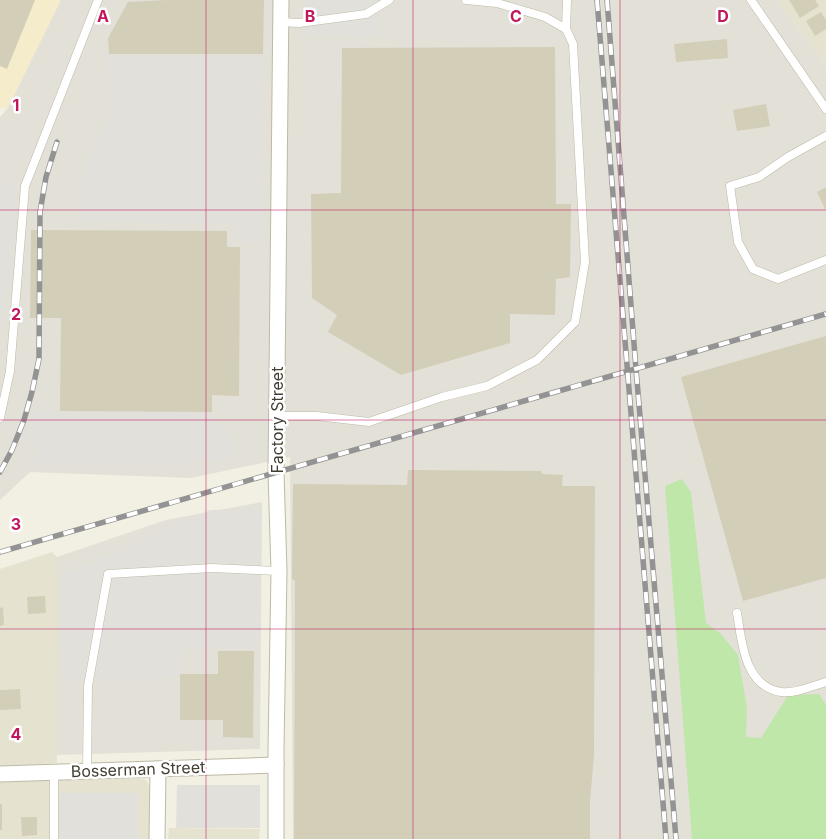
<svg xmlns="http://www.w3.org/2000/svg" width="826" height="839" font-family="Inter,sans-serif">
<rect width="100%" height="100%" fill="#f1f0e2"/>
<g fill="#e5e3d0">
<path d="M 777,0 L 826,0 L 826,65 Z"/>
<path d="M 52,552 L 57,557 L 57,763 L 0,767 L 0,569 Z"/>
<path d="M 140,778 L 146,780 L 151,790 L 150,839 L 0,839 L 0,782 Z"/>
<path d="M 169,828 L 260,829 L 259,839 L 168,839 Z"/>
</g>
<path fill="#f5eccc" d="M 0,0 L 61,0 L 8,109 L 0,108 Z"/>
<g fill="#e3e0d8">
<path d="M 61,0 L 777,0 L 826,65 L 826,839 L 293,839 L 290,457 L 191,478 L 30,472 L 0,500 L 0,117 L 8,108 Z"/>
<path d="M 262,502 L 260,749 L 57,755 L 57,557 L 166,520 Z"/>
</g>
<path fill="#bfe7aa" d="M 682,479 L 691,492 L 706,623 L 721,634 L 738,655 L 747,708 L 746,737 L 761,738 L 788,695 L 819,694 L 826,705 L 826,839 L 692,839 L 665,486 Z"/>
<g fill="#e2e0db">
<path d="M 305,0 L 380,0 L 379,37 L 303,35 Z"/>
<path d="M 108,55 L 262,56 L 261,242 L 239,242 L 237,225 L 115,221 L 77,222 L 86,161 L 110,118 Z"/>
<path d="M 3,181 L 15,190 L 13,268 L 0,337 L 0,186 Z"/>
<path d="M 33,411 L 212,411 L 237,445 L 231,459 L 174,464 L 35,462 L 37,444 L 20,439 Z"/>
<path d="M 262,509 L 258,649 L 182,648 L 178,678 L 63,679 L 61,576 L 210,510 Z"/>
<path d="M 177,785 L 260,785 L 260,828 L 176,828 Z"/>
<rect x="59" y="793" width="79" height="46"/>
</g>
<g fill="#d3ceb8">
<path d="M 0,0 L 35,0 L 7,69 L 0,66 Z"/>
<path d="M 166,0 L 264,0 L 263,54 L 109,54 L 108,38 L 128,2 Z"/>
<path d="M 789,0 L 815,0 L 819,6 L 800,18 Z"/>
<path d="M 821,12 L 826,20 L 826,29 L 815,36 L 806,21 Z"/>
<path d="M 727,39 L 728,58 L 676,62 L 674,44 Z"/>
<path d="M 555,47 L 556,204 L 571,204 L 570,277 L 556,279 L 555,315 L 510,314 L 510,343 L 401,375 L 328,332 L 337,315 L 312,298 L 311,194 L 341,193 L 342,48 Z"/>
<path d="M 766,104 L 770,126 L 737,131 L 733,110 Z"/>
<path d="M 826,187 L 826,211 L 817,192 Z"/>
<path d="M 31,230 L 227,231 L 227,247 L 240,247 L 239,396 L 212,395 L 212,412 L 60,411 L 61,318 L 30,318 Z"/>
<path d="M 826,336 L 826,578 L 743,601 L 681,377 Z"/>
<path d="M 408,470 L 541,471 L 542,474 L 563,475 L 562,486 L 595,486 L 594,755 L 590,802 L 590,839 L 294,839 L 295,581 L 292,579 L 293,484 L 407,485 Z"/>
<path d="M 45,596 L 46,613 L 28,614 L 27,597 Z"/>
<path d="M 3,607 L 4,625 L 0,626 L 0,608 Z"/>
<path d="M 218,651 L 254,651 L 253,738 L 223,737 L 223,720 L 180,720 L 180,674 L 218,674 Z"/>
<path d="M 20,689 L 21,709 L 0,710 L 0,690 Z"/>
<rect x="0" y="804" width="2" height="26"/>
<path d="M 21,817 L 37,817 L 37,835 L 22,836 Z"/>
</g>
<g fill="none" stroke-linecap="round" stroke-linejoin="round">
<g stroke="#bdbaa5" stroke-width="9">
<g id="service">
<path d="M 751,0 L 826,109"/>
<path d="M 281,22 L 299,23 L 366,14 L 389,0"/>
<path d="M 566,29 L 567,0"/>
<path d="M 826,136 L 788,157 L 759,177 L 730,186 L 738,242 L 753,269 L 778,279 L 826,260"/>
<path d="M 277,416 L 317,416 L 369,422 L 442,397 L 487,386 L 537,360 L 575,322 L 585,262 L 573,44 L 566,29 L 545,17 L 497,3 L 466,0"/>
<path d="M 0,418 L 10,371 L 25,186 L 98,0"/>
<path d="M 737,613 C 742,642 744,686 781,692 C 795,694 812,686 826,682"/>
<path d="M 87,771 L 88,686 L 108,574 L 212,568 L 279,571"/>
<path d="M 54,772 L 54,839"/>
</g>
</g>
<g stroke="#bdbaa5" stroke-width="17">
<g id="minor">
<path d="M 0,774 L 276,765"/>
<path d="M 157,839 L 158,769"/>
<path d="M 276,839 L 276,749 L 279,571 L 276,472 L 281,0"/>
</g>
</g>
<use href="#service" stroke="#fff" stroke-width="8"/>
<use href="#minor" stroke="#fff" stroke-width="15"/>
<g stroke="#939393" stroke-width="5.5">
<g id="rail">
<path d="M 597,0 L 666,839"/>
<path d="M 607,0 L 636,369 L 676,839"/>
<path d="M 0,472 L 12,450 L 24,420 L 32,392 L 39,359 L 40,212 L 46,177 L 57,142"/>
<path d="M 0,552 L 826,314"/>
</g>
</g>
<use href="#rail" stroke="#fff" stroke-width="4" stroke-dasharray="11" stroke-linecap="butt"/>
</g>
<path fill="none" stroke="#c2185b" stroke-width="1" stroke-opacity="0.55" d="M 206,0 L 206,839M 413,0 L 413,839M 620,0 L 620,839M 0,210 L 826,210M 0,420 L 826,420M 0,629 L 826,629"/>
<g text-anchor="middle" stroke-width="5" stroke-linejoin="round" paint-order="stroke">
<g font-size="16" fill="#434033" stroke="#fff">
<text transform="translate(277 420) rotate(-90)" y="6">Factory Street</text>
<text transform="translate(138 769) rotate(-2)" y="6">Bosserman Street</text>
</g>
</g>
<g font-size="16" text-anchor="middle" font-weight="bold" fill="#c2185b" stroke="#fff" stroke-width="5" stroke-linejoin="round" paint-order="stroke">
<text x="103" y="22">A</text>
<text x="310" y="22">B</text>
<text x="516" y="22">C</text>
<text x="723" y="22">D</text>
<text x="16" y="111">1</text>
<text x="16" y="320">2</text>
<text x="16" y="530">3</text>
<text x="16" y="740">4</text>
</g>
</svg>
